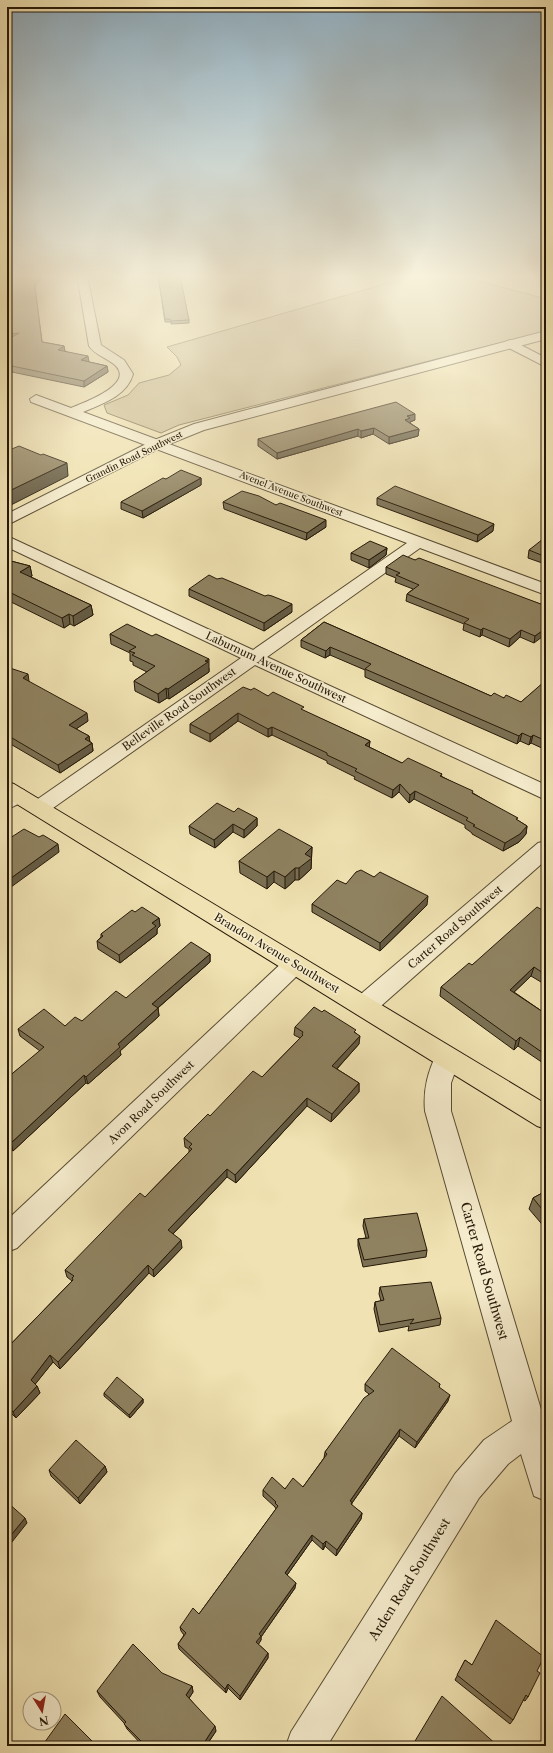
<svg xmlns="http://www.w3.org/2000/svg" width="553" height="1753" font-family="'Libre Caslon Text',serif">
<rect width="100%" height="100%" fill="#f0e2b2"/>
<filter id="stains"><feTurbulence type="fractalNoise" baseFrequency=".005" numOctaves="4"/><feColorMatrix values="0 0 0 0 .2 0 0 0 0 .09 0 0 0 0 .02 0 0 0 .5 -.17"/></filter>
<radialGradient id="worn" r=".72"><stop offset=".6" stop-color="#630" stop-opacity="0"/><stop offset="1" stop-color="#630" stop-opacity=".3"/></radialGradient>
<path fill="#cec095" stroke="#7a6c4e" d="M 416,275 L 457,275 L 546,299 L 546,331 L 179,425 L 161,433 L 107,413 L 104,405 L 128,395 L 139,383 L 169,375 L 181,365 L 177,357 L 167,347 Z"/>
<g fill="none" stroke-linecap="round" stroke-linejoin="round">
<g stroke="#584b32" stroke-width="2">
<g id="minor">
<path d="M 77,275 L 87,275 L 101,345 L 124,360 L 133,374 C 127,396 102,404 83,412 L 546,584 L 546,595 L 420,548 L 267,657 L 546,785 L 546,800 L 255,665 L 46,813 L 39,815 L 32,813 L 29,808 L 32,803 L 241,658 L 7,547 L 7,536 L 253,650 L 407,543 L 31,402 L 30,399 L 36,395 L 71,408 C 83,403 134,385 116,366 C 108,358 96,356 89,346 Z"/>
<path d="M 511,340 L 546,358 L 546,367 L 507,347 L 505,344 L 507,341 Z"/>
<path d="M 17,788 L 24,790 L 27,795 C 22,803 15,806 7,809 L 7,792 Z"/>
<path d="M 546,841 L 546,860 L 373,1013 L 364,1016 L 355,1013 L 352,1006 L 355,999 L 538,843 Z"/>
<path d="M 295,955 L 303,958 L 307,964 L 303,970 L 17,1248 L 7,1252 L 7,1220 L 287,958 Z"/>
<path d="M 447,1048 L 456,1051 L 460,1058 L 451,1083 L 451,1111 L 546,1426 L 546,1501 L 534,1496 L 521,1454 L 508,1464 L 479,1498 L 327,1746 L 286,1746 L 291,1732 L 455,1474 L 484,1440 L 512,1421 L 425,1111 C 423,1089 428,1071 438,1051 Z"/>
</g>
</g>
<g stroke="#584b32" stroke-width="2">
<path id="tertiary" d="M 546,331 L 546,339 L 204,430 L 162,447 L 7,525 L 7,514 L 152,441 L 194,424 Z"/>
</g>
<g stroke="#261908" stroke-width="2">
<path id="primary" d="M 7,782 L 14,784 L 546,1104 L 546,1129 L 537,1126 L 7,798 Z"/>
</g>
<use href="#minor" fill="#f5eccd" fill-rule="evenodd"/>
<use href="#tertiary" fill="#f5eccd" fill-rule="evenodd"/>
<use href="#primary" fill="#f0e2b2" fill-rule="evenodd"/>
</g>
<g fill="#7b7053" stroke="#261908">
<path d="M 7,275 L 43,275 L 35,287 L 42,342 L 64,346 L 65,351 L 89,362 L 107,366 L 108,372 L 84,387 L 7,371 Z"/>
<path d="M 158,275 L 189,320 L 189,323 L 171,324 L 171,322 L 165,322 Z"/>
<path d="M 415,420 L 410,422 L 410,423 L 419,429 L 418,436 L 389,444 L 373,434 L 361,438 L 358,436 L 277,459 L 258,446 L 258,439 Z"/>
<path d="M 201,478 L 201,485 L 143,518 L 121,509 L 121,502 L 166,479 Z"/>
<path d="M 377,498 L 493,531 L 477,542 L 377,505 Z"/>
<path d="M 223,502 L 276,505 L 326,527 L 306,540 L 224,509 Z"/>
<path d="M 546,540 L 546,569 L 544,568 L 545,564 L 528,558 L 529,550 Z"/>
<path d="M 387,548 L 386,555 L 369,568 L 351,560 L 351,553 Z"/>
<path d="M 7,560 L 30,566 L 32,576 L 31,577 L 91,605 L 93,615 L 74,626 L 70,624 L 64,628 L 7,600 Z"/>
<path d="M 415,560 L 546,606 L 534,643 L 520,637 L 509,647 L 482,635 L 480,637 L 463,630 L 464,624 L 406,601 L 407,594 L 413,589 L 395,582 L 396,578 L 386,574 L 386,567 Z"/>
<path d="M 189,589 L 292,612 L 264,631 L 189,596 Z"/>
<path d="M 324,622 L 491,696 L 504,698 L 521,702 L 546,681 L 546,750 L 531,743 L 529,745 L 520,741 L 517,744 L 365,677 L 365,670 L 330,655 L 325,658 L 301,647 L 301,640 Z"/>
<path d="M 110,634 L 209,668 L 209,672 L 169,699 L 167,698 L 159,703 L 135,691 L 134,681 L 147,672 L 133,665 L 133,662 L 130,661 L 130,653 L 111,644 Z"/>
<path d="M 7,667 L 88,721 L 76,729 L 89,736 L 90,742 L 92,743 L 93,751 L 60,773 L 7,742 Z"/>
<path d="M 251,690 L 268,696 L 304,711 L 370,741 L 369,747 L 402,763 L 442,774 L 441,776 L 473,793 L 527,826 L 526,834 L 519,842 L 503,851 L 472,834 L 472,833 L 465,828 L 465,825 L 414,799 L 409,803 L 399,792 L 392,798 L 354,779 L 355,777 L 327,763 L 327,761 L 272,735 L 268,737 L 238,721 L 210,742 L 190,732 L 190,724 Z"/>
<path d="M 234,812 L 257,818 L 257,826 L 244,838 L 233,832 L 215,848 L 190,834 L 189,826 Z"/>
<path d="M 312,847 L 311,869 L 299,880 L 295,880 L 285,889 L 274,882 L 267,889 L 240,873 L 239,861 Z"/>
<path d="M 374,877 L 427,905 L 380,951 L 312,912 L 312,904 L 346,884 Z"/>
<path d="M 135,912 L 159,918 L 160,926 L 157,929 L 157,934 L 120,963 L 98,949 L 97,941 L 101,937 L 101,934 Z"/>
<path d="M 546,912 L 546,985 L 531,976 L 514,992 L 546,1014 L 546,1065 L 518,1046 L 514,1050 L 440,996 L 441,987 Z"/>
<path d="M 210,954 L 210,962 L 158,1008 L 159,1016 L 120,1051 L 121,1055 L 88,1084 L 86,1083 L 13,1151 L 7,1147 L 7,1078 L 40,1051 L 20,1036 L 18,1029 L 65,1026 L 82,1021 Z"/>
<path d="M 295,1027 L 356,1033 L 359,1044 L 337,1069 L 359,1083 L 359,1092 L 331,1122 L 307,1106 L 236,1183 L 227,1177 L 173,1234 L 182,1248 L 154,1277 L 149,1273 L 60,1369 L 53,1362 L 35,1384 L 37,1386 L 40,1393 L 16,1418 L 10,1412 L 7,1415 L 7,1348 L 72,1281 L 67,1277 L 65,1270 L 145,1197 L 189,1152 L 189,1149 L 185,1147 L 184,1138 L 210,1116 L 262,1077 L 300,1038 L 294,1035 Z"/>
<path d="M 546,1191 L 546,1229 L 529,1209 L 533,1198 Z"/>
<path d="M 364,1219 L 427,1250 L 426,1257 L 363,1267 L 358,1246 L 358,1239 L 366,1238 L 363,1226 Z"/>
<path d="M 380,1287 L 441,1318 L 440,1325 L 408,1331 L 409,1326 L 379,1332 L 374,1309 L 375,1302 L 381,1301 L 379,1294 Z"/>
<path d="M 365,1384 L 440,1384 L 439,1387 L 448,1401 L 415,1448 L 399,1436 L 352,1503 L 351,1505 L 362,1513 L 361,1519 L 336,1556 L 325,1546 L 323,1550 L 312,1540 L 287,1575 L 295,1588 L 261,1637 L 261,1640 L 258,1644 L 268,1653 L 268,1658 L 240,1700 L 228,1688 L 226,1693 L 179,1649 L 178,1644 L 184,1635 L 181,1631 L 180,1627 L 199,1614 L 276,1509 L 275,1507 L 263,1496 L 263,1490 L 303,1487 L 324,1458 L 325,1452 L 369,1394 L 365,1391 Z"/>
<path d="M 104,1393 L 143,1399 L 143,1403 L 130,1418 L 104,1396 Z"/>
<path d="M 105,1466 L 107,1472 L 80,1504 L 51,1476 L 49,1470 Z"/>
<path d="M 465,1660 L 472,1665 L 537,1671 L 528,1697 L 525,1701 L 523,1700 L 513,1720 L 510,1724 L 455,1680 Z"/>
<path d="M 192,1686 L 193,1692 L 189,1698 L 216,1731 L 206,1746 L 143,1746 L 127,1729 L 124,1723 L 100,1697 L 97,1691 Z"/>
</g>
<g fill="#645b43" stroke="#261908">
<path d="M 39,275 L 43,275 L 35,287 L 34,281 Z"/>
<path d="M 19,333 L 7,340 L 7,334 Z"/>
<path d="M 64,346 L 65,352 L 58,350 Z"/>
<path d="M 88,356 L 89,362 L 81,360 Z"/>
<path d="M 107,366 L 108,372 L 84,387 L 84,381 Z"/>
<path d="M 415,414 L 415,420 L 410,422 L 410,425 L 405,420 L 407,416 Z"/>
<path d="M 374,428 L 373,434 L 361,438 L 361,431 Z"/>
<path d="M 358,429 L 358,436 L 277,459 L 277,453 Z"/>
<path d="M 419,429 L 418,436 L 389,444 L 389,437 Z"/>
<path d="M 67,463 L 68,476 L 7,507 L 7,492 Z"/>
<path d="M 201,478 L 201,485 L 143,518 L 142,511 Z"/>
<path d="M 326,520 L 326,527 L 306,540 L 307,533 Z"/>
<path d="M 494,524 L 493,531 L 477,542 L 478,535 Z"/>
<path d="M 387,548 L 386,555 L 369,568 L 369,560 Z"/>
<path d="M 30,566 L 32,576 L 22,582 L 20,572 Z"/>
<path d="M 292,604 L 292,612 L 264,631 L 264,623 Z"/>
<path d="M 91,605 L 93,615 L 74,626 L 73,616 Z"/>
<path d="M 69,614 L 70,624 L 64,628 L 62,618 Z"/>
<path d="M 483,628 L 482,635 L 480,637 L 481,630 Z"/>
<path d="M 546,628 L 546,634 L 534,643 L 535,636 Z"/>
<path d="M 521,630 L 520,637 L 509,647 L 510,639 Z"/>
<path d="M 330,647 L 330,655 L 325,658 L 326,651 Z"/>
<path d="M 209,659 L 209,672 L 169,699 L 168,689 Z"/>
<path d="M 28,674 L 29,681 L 24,686 L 23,678 Z"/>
<path d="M 166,688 L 167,698 L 159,703 L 158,694 Z"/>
<path d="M 87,713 L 88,721 L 70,733 L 69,725 Z"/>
<path d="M 238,713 L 238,721 L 210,742 L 210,734 Z"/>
<path d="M 272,727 L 272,735 L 268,737 L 268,729 Z"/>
<path d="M 522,733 L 520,741 L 517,744 L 519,736 Z"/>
<path d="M 533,735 L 531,743 L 529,745 L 531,737 Z"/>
<path d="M 89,736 L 90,744 L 85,739 Z"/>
<path d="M 370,741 L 369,749 L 365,745 Z"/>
<path d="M 92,743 L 93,751 L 60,773 L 58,765 Z"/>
<path d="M 400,784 L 399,792 L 392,798 L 393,790 Z"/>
<path d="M 415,791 L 414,799 L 409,803 L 410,795 Z"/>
<path d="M 257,818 L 257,826 L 244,838 L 244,830 Z"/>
<path d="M 233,824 L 233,832 L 215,848 L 214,840 Z"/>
<path d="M 527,826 L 526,834 L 519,842 L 503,851 L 505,843 Z"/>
<path d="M 58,844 L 59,852 L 7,890 L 8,893 L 7,894 L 7,881 Z"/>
<path d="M 312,847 L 311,869 L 299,880 L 299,868 L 305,854 Z"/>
<path d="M 295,868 L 295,880 L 285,889 L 285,877 Z"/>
<path d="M 274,871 L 274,882 L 267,889 L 267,877 Z"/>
<path d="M 428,896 L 427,905 L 380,951 L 380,943 Z"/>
<path d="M 159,918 L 160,926 L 157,929 L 157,934 L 120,963 L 119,955 L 152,923 Z"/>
<path d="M 210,954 L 210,962 L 153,1012 L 152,1004 Z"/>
<path d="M 534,967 L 531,976 L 508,998 L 510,990 Z"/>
<path d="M 158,1008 L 159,1016 L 120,1051 L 121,1055 L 88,1084 L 86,1077 L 118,1044 Z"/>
<path d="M 360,1036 L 359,1044 L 332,1074 L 332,1066 Z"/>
<path d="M 520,1037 L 518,1046 L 514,1050 L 516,1041 Z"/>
<path d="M 84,1075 L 86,1083 L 13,1151 L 11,1143 Z"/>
<path d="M 359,1083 L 359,1092 L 331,1122 L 332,1114 Z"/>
<path d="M 307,1098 L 307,1106 L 236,1183 L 235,1175 Z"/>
<path d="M 227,1169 L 227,1177 L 169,1238 L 168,1230 Z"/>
<path d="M 181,1240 L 182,1248 L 154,1277 L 153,1270 Z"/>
<path d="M 148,1265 L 149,1273 L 60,1369 L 58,1362 Z"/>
<path d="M 50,1355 L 53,1362 L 33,1387 L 31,1380 Z"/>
<path d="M 37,1386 L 40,1393 L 16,1418 L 13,1412 Z"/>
<path d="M 450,1395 L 448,1401 L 415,1448 L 417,1442 Z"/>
<path d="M 143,1399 L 143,1403 L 130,1418 L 129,1415 Z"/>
<path d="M 7,1405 L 10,1412 L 7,1415 Z"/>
<path d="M 400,1429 L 399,1436 L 352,1503 L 351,1508 L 350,1501 Z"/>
<path d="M 105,1466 L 107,1472 L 80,1504 L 78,1498 Z"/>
<path d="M 362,1513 L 361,1519 L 336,1556 L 337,1550 Z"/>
<path d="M 25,1518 L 27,1523 L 8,1547 L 7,1540 Z"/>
<path d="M 312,1535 L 312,1540 L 285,1578 L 285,1573 Z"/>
<path d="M 326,1541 L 325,1546 L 323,1550 L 323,1544 Z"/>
<path d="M 296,1583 L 295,1588 L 261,1637 L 261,1640 L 257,1647 L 256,1642 L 259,1634 Z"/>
<path d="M 268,1653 L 268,1658 L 240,1700 L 240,1696 Z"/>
<path d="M 228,1684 L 228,1688 L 226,1693 L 225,1689 Z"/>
<path d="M 192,1686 L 193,1692 L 188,1700 L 186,1695 Z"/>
<path d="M 215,1726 L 216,1731 L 206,1746 L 202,1746 Z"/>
</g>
<g fill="#8f8260" stroke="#261908">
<path d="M 7,275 L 39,275 L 34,281 L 42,342 L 64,346 L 58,350 L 88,356 L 81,360 L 107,366 L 84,381 L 7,365 L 7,364 L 11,361 L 7,360 L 7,340 L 19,333 L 7,334 Z"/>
<path d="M 158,275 L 180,275 L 189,320 L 171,321 L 170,319 L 165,319 Z"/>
<path d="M 396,402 L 415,414 L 407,416 L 410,418 L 405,420 L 419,429 L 389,437 L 374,428 L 361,431 L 358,429 L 277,453 L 258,439 Z"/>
<path d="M 19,446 L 41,455 L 43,454 L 67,463 L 7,492 L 7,451 Z"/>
<path d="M 181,470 L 201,478 L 142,511 L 121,502 L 163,478 L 166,479 Z"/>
<path d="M 395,486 L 494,524 L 478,535 L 377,498 Z"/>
<path d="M 242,491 L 259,496 L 276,505 L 280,503 L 326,520 L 307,533 L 223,502 Z"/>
<path d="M 543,539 L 546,540 L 546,557 L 529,550 Z"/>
<path d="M 370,541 L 387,548 L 369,560 L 351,553 Z"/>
<path d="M 403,555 L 415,560 L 419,558 L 546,606 L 546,628 L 535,636 L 521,630 L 510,639 L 483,628 L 481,630 L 464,623 L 469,619 L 407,594 L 419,585 L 396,575 L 400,573 L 386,567 Z"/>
<path d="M 7,560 L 30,566 L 20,572 L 91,605 L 73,616 L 69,614 L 62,618 L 7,591 Z"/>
<path d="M 209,575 L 217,579 L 222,578 L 265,596 L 268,595 L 272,596 L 292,604 L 264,623 L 189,589 Z"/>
<path d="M 324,622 L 491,696 L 494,693 L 504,698 L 506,695 L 521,702 L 545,681 L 546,681 L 546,741 L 533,735 L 531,737 L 522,733 L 519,736 L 365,669 L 371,664 L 330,647 L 326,651 L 301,640 Z"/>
<path d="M 127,624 L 152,636 L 156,634 L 209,659 L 205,661 L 208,662 L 168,689 L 166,688 L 158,694 L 134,681 L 155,666 L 132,655 L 135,653 L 129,651 L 136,647 L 110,634 Z"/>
<path d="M 7,667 L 28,674 L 23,678 L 87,713 L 69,725 L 89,736 L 85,739 L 92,743 L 58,765 L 7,735 Z"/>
<path d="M 243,687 L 251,690 L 254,688 L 268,696 L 273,692 L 304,707 L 301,709 L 370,741 L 365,745 L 402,763 L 408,758 L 442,774 L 440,776 L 473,791 L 472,793 L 518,818 L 516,819 L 527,826 L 520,834 L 505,843 L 473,826 L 475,825 L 466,820 L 468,818 L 415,791 L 410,795 L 400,784 L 393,790 L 355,771 L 357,769 L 327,755 L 327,753 L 272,727 L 268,729 L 238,713 L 210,734 L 190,724 Z"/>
<path d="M 217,803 L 234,812 L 238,808 L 257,818 L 244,830 L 233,824 L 214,840 L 189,826 Z"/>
<path d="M 24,829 L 39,837 L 43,835 L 58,844 L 7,881 L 7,840 Z"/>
<path d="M 279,829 L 312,847 L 305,854 L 312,858 L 299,868 L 295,868 L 285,877 L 274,871 L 267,877 L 239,861 Z"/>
<path d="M 361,870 L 374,877 L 380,872 L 428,896 L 380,943 L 312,904 L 337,880 L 346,884 L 356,872 Z"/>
<path d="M 142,907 L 159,918 L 152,923 L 156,926 L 119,955 L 97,941 L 103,936 L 101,934 L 132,910 L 135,912 Z"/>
<path d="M 537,907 L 546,912 L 546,975 L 534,967 L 510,990 L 546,1014 L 546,1055 L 520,1037 L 516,1041 L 441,987 L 469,963 L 472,965 Z"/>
<path d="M 191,942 L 210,954 L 152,1004 L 158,1008 L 118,1044 L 120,1047 L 86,1077 L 84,1075 L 11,1143 L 7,1141 L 7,1078 L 44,1047 L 18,1029 L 44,1009 L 65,1026 L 75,1017 L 82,1021 L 116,991 L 126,998 Z"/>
<path d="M 314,1007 L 322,1012 L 324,1010 L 356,1030 L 354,1032 L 360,1036 L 332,1066 L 359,1083 L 332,1114 L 307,1098 L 235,1175 L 227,1169 L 168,1230 L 181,1240 L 153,1270 L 148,1265 L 58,1362 L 50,1355 L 31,1380 L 37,1386 L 13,1412 L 7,1405 L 7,1348 L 73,1280 L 72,1278 L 74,1276 L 65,1270 L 140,1193 L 145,1197 L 192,1149 L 189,1147 L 192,1144 L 184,1138 L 208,1114 L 210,1116 L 253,1071 L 262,1077 L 303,1035 L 302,1034 L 303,1032 L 295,1027 Z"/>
<path d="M 546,1191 L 546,1214 L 533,1198 Z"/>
<path d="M 417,1213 L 427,1250 L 364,1260 L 358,1239 L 369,1238 L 364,1219 Z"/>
<path d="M 431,1282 L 441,1318 L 410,1324 L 414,1319 L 380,1325 L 375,1302 L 384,1300 L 380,1287 Z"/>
<path d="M 392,1348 L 440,1384 L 439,1387 L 450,1395 L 417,1442 L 400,1429 L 350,1501 L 352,1502 L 351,1504 L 362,1513 L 337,1550 L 326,1541 L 323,1544 L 312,1535 L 285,1573 L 296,1583 L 259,1634 L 261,1636 L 256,1642 L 268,1653 L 240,1696 L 228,1684 L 225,1689 L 178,1644 L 186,1633 L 180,1627 L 193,1608 L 199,1614 L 278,1506 L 275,1503 L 276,1502 L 263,1490 L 272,1477 L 285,1489 L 293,1478 L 303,1487 L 327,1454 L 325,1452 L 364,1398 L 374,1391 L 365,1384 Z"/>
<path d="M 117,1377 L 143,1399 L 129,1415 L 104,1393 Z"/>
<path d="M 76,1440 L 105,1466 L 78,1498 L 49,1470 Z"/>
<path d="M 7,1502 L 25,1518 L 7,1540 Z"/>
<path d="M 496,1620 L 544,1657 L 537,1671 L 540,1673 L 528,1697 L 526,1695 L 513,1720 L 457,1675 L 465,1660 L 472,1665 Z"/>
<path d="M 133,1644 L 162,1673 L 192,1686 L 186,1695 L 215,1726 L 202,1746 L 146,1746 L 124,1724 L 126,1722 L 97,1691 Z"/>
<path d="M 442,1696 L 498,1746 L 412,1746 Z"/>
<path d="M 65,1714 L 97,1746 L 42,1746 Z"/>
</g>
<linearGradient id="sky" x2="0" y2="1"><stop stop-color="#8fabbb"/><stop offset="0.53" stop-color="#f8f2dc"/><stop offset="1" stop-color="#f8f2dc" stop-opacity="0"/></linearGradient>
<rect width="553" height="521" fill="url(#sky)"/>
<g text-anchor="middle" stroke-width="3" stroke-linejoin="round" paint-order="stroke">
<g font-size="9" fill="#261908" stroke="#f5eccd">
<text transform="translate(134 457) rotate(-26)" y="3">Grandin Road Southwest</text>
<text transform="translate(291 494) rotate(21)" y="3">Avenel Avenue Southwest</text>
</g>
<g font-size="11" fill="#261908" stroke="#f5eccd">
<text transform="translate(276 667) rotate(25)" y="4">Laburnum Avenue Southwest</text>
<text transform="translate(179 709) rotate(-35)" y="4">Belleville Road Southwest</text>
<text transform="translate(455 927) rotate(-41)" y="4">Carter Road Southwest</text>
<text transform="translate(277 953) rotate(31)" y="4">Brandon Avenue Southwest</text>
<text transform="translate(151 1102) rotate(-44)" y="4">Avon Road Southwest</text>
</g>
<g font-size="13" fill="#261908" stroke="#f5eccd">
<text transform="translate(485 1271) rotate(74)" y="5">Carter Road Southwest</text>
<text transform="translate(409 1579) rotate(-58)" y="5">Arden Road Southwest</text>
</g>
</g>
<rect width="553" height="1753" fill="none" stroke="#f0e2b2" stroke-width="24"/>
<rect x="8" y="8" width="537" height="1737" fill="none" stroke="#261908" stroke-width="2"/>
<rect x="12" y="12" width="529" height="1729" fill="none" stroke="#261908"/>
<g transform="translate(42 1711) rotate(169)"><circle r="19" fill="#f5eccd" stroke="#a2987e"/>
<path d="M0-3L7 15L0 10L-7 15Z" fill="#8f2418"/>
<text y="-6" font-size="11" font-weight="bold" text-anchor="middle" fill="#261908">N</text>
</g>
<rect width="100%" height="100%" filter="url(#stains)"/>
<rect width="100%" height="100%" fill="url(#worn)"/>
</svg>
